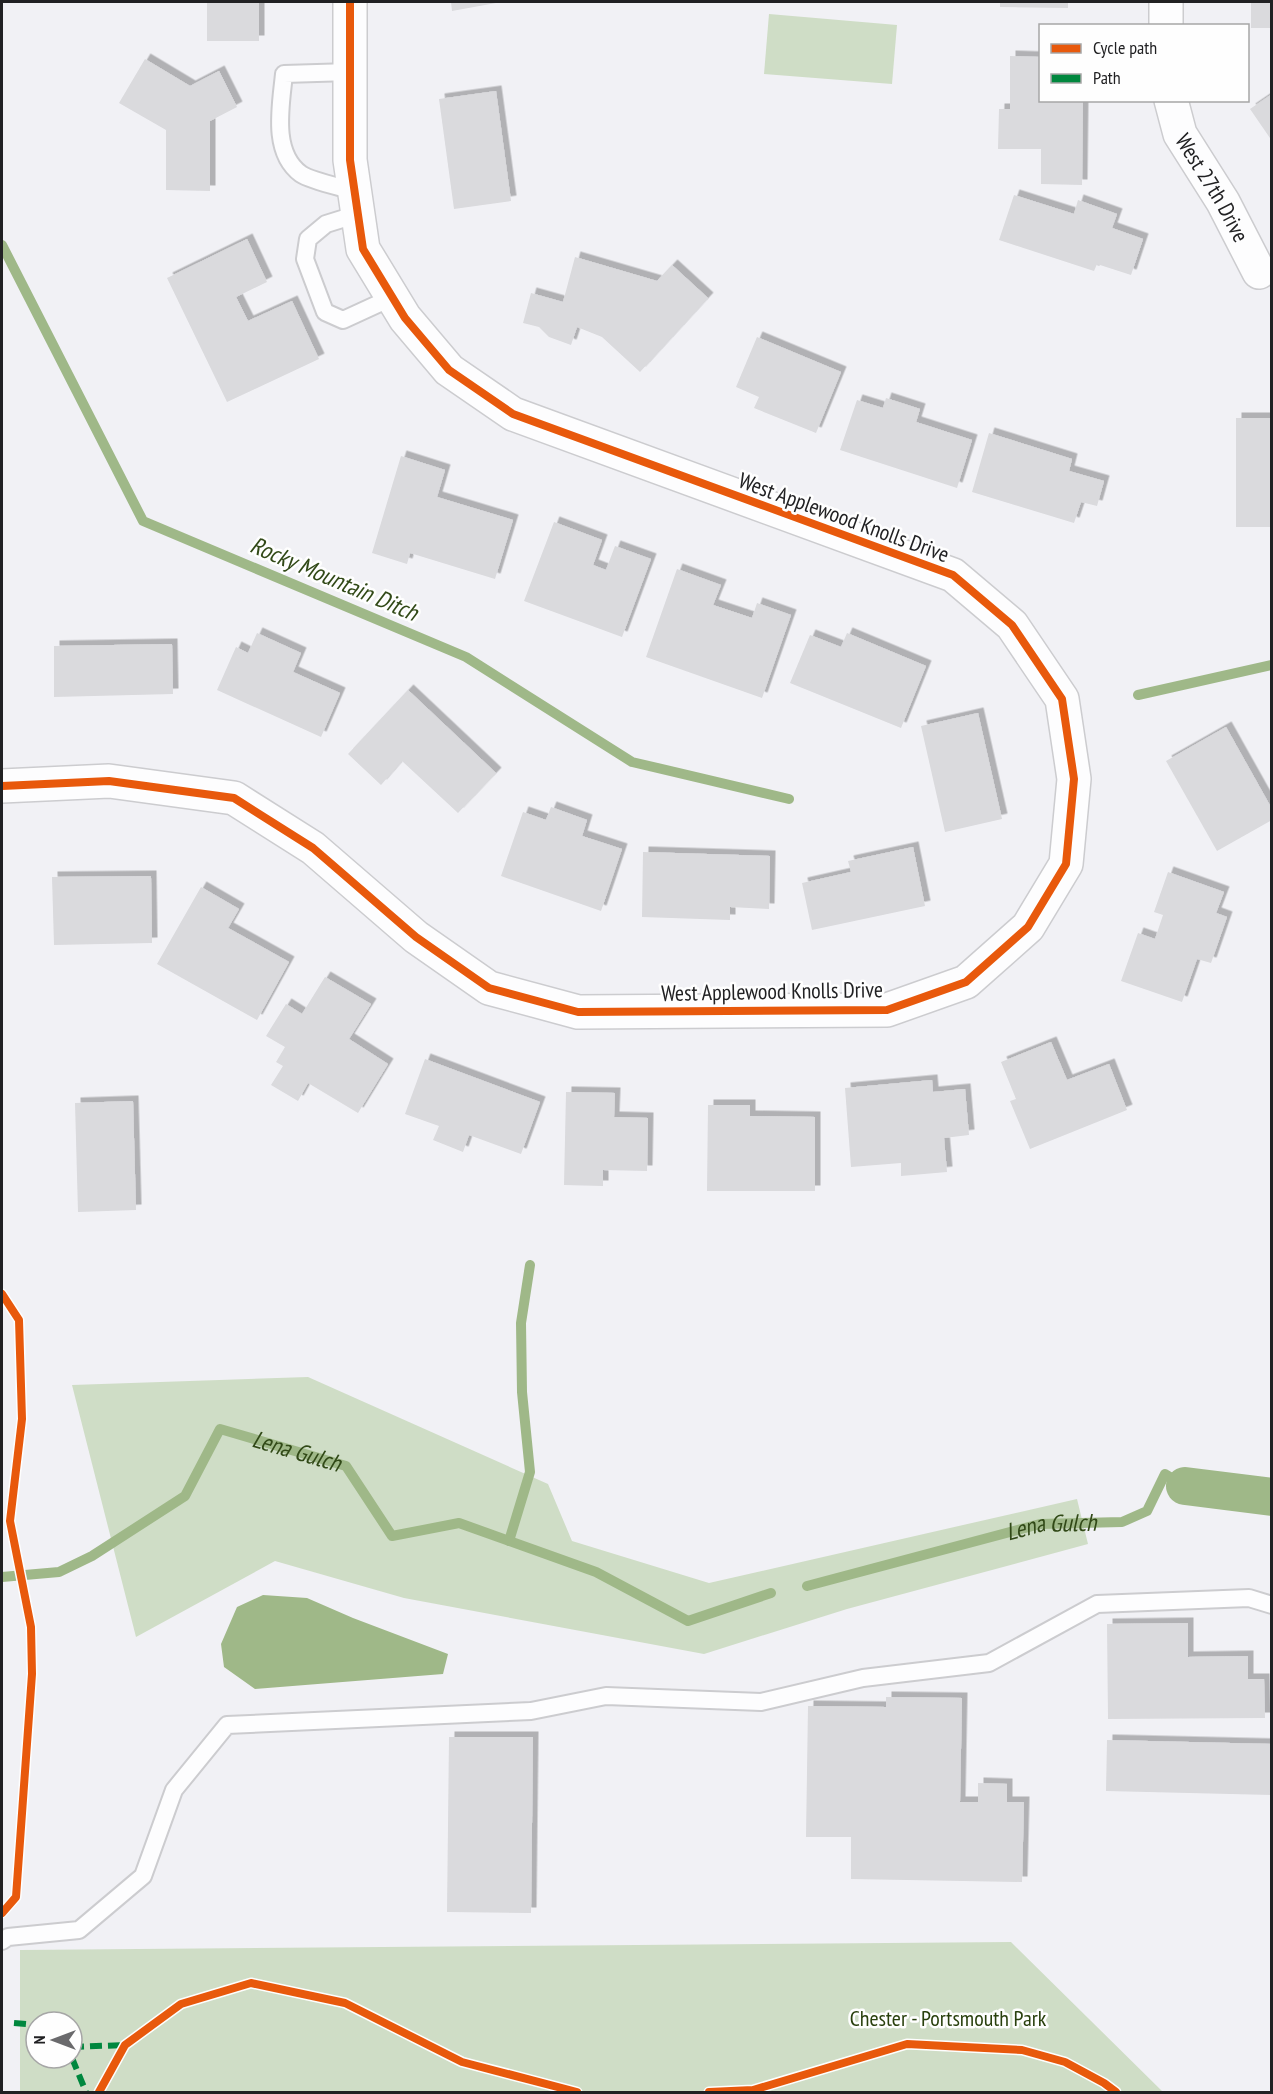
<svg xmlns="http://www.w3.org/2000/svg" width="1273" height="2094" font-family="'PT Sans Narrow',sans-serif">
<defs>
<filter id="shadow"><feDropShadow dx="5.5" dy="-5.5" stdDeviation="0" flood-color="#0004"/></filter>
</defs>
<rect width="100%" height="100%" fill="#f1f1f5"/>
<g fill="#cfddc6" fill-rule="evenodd">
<path d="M 769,14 L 897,25 L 892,84 L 764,74 Z"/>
<path d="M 308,1377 L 548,1484 L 572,1541 L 709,1583 L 1077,1499 L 1088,1544 L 847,1609 L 704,1654 L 404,1598 L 275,1561 L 136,1637 L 72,1385 Z"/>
<path d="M 1011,1942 L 1163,2092 L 20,2092 L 20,1950 ZM 36,2022 L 72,2022 L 72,2058 L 36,2058 Z"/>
</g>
<path fill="#9fb888" d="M 263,1595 L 307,1598 L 353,1618 L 448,1654 L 443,1674 L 255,1689 L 224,1667 L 221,1644 L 237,1607 Z"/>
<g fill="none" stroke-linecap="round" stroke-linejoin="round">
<g stroke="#9fb888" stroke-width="10">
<path d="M 2,245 L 143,521 L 466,657 L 632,762 L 789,799"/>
<path d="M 1138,695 L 1272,665"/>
<path d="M 509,1541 L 530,1472 L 522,1392 L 521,1323 L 530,1265"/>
<path id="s1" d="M 2,1577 L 59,1572 L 92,1556 L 185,1496 L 220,1429 L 346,1466 L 392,1536 L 459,1523 L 596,1572 L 688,1621 L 771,1593"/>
<path id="s2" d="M 807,1586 L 1040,1524 L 1122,1522 L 1147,1511 L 1165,1474 L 1185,1486"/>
</g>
<path stroke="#9fb888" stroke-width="38" d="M 1185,1486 L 1272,1497"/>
</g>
<g fill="#dadadd" filter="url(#shadow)">
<rect x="207" y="2" width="52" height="39"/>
<path d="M 451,2 L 496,2 L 496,3 L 452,11 Z"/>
<path d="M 1000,2 L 1068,2 L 1068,8 L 1000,7 Z"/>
<rect x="1251" y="2" width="21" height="26"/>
<path d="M 1010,56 L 1040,57 L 1040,100 L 1083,100 L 1082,185 L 1041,184 L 1041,149 L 998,149 L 999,109 L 1010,109 Z"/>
<path d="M 145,59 L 190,86 L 219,71 L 237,107 L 210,121 L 210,191 L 166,190 L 166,130 L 119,103 Z"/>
<path d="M 496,91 L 511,201 L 454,209 L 439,99 Z"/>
<path d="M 1272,94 L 1272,141 L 1250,109 Z"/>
<path d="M 1014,195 L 1074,214 L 1078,200 L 1117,214 L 1112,228 L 1143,239 L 1131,275 L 1097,264 L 1094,271 L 999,240 Z"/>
<path d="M 247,239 L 267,282 L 236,297 L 248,321 L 292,301 L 319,359 L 227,402 L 167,278 Z"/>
<path d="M 575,257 L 657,281 L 672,265 L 708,298 L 640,372 L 602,337 L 577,327 L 571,345 L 549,337 L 539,327 L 523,323 L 531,293 L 563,302 Z"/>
<path d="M 757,337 L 841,372 L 816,433 L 754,408 L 759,397 L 736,387 Z"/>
<path d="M 886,398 L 920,409 L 916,422 L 972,440 L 957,488 L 840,450 L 857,400 L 883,408 Z"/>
<rect x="1236" y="418" width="36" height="109"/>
<path d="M 989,433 L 1072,459 L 1069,471 L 1104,481 L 1097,506 L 1081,502 L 1074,523 L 972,492 Z"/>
<path d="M 401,456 L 445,470 L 437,497 L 513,520 L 495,579 L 410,553 L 407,564 L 372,553 Z"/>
<path d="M 554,522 L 602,540 L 593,565 L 606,570 L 615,546 L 651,559 L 622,637 L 524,601 Z"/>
<path d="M 677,569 L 721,585 L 713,605 L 752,618 L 757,603 L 791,615 L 762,698 L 646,657 Z"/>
<path d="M 257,633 L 301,653 L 293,672 L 340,693 L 321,737 L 217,690 L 236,647 L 248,653 Z"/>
<path d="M 847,633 L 926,666 L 901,728 L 790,683 L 810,635 L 841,647 Z"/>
<path d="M 172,644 L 173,694 L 54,697 L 54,646 Z"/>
<path d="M 408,690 L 496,773 L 458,813 L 402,761 L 381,785 L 348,754 Z"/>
<path d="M 978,713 L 1002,819 L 945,832 L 921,726 Z"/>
<path d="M 1226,727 L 1272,809 L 1272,820 L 1217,851 L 1166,761 Z"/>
<path d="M 551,807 L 587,820 L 582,836 L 622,849 L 601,911 L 501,876 L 523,812 L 546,820 Z"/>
<path d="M 913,847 L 925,906 L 812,930 L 802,883 L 851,872 L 848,861 Z"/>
<path d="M 643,852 L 770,856 L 769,909 L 730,907 L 730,920 L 642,917 Z"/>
<path d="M 1168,872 L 1224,892 L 1216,913 L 1227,917 L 1211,963 L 1197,959 L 1182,1002 L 1121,981 L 1138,933 L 1155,939 L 1163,915 L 1154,912 Z"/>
<path d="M 151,876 L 152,943 L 54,945 L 52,877 Z"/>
<path d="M 201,887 L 239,909 L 228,928 L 289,962 L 257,1020 L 157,964 Z"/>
<path d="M 325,977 L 371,1004 L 349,1039 L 388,1064 L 358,1113 L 308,1083 L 298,1101 L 271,1085 L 283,1066 L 276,1062 L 285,1047 L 266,1036 L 286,1004 L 302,1014 Z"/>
<path d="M 1051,1042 L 1067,1080 L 1109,1064 L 1127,1110 L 1030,1149 L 1010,1101 L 1016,1099 L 1001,1062 Z"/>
<path d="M 425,1059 L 540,1102 L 521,1154 L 469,1135 L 463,1152 L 433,1140 L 439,1126 L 405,1114 Z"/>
<path d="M 932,1080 L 933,1092 L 965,1089 L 969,1135 L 944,1138 L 947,1172 L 901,1176 L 901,1163 L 851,1167 L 845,1088 Z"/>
<path d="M 566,1092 L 615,1093 L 614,1117 L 648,1118 L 647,1171 L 603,1170 L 603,1186 L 564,1185 Z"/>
<path d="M 133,1101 L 136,1210 L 78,1212 L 75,1103 Z"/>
<path d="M 708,1105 L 750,1105 L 750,1116 L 815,1117 L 815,1191 L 707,1191 Z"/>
<path d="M 1188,1623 L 1188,1657 L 1248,1656 L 1248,1679 L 1264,1679 L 1265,1718 L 1108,1719 L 1107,1624 Z"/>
<path d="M 886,1697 L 962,1698 L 960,1802 L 978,1802 L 978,1783 L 1007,1784 L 1007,1802 L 1024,1802 L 1022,1882 L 851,1879 L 851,1837 L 806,1837 L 808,1706 L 886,1707 Z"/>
<path d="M 449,1737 L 533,1737 L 531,1913 L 447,1912 Z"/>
<path d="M 1107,1740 L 1272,1744 L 1272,1795 L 1106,1791 Z"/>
</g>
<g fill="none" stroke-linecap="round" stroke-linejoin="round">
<g stroke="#cccccf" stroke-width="20">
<g id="service">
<path d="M 350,72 L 284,74 C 281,105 271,152 301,174 C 311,181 341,187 354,191"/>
<path d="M 358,214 L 326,224 L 308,239 L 305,259 L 325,312 L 343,320 L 393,297"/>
<path d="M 2,1941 L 8,1937 L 79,1930 L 143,1876 L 174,1790 L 227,1725 L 531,1711 L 606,1696 L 761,1702 L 863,1678 L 989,1663 L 1097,1604 L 1249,1598 L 1272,1605"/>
</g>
</g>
<g stroke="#cccccf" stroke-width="36">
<g id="minor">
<path d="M 1166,26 L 1166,2"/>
<path id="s3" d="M 1171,100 L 1180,134 L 1223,202 L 1259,272"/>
<path d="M 2,786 L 109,781 L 234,798 L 313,848 L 416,937 L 489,988 L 578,1012 L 887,1010 L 966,982 L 1028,927 L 1066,864 L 1074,779 L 1062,699 L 1012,625 L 953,575 L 513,414 L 449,370 L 405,318 L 363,249 L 350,160 L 350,2"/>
</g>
</g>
<use href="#service" stroke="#fdfdfe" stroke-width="16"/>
<use href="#minor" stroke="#fdfdfe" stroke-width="33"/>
<g stroke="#00873e" stroke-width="6" stroke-dasharray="12 6" stroke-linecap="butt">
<path d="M 14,2023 L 36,2025"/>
<path d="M 72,2047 L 125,2045"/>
<path d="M 72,2058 L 86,2092"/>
</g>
<g stroke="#fefefe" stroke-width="11">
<g id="cycleway">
<path d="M 2,786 L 109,781 L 234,798 L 313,848 L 416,937 L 489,988 L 578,1012 L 887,1010 L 966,982 L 1028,927 L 1066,864 L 1074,779 L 1062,699 L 1012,625 L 953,575 L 513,414 L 449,370 L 405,318 L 363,249 L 350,160 L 350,2"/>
<path d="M 2,1294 L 19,1320 L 22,1419 L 10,1521 L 31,1627 L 32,1674 L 16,1897 L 2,1913"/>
<path d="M 99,2092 L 125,2045 L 181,2004 L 251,1983 L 345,2003 L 462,2062 L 577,2092"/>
<path d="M 709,2092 L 753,2090 L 907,2044 L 1022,2050 L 1065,2062 L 1104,2083 L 1116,2092"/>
</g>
</g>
<use href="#cycleway" stroke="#e8590c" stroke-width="8"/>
</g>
<g text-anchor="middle" stroke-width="5" stroke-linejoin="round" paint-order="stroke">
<g font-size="22" fill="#212123" stroke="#fefefe">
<text dy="8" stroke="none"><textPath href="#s3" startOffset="98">West 27th Drive</textPath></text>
<text transform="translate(844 517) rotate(20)" y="8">West Applewood Knolls Drive</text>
<text transform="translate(772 991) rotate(-1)" y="8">West Applewood Knolls Drive</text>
</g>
<g font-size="22" fill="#29400d" stroke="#fefefe">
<text x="948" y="2026">Chester - Portsmouth Park</text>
</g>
<g font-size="24" font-style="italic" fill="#314917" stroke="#fefefe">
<text transform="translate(334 579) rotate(23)" y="8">Rocky Mountain Ditch</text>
<text dy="8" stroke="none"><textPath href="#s1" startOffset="360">Lena Gulch</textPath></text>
<text dy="8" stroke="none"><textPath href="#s2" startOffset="252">Lena Gulch</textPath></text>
</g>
</g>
<rect width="1273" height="2094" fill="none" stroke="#212123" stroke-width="6"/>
<rect x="1039" y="24" width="210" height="78" fill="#fefefe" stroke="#a6a6a6" stroke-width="1.5"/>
<rect x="1051" y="44" width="30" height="9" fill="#e8590c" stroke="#a6a6a6" stroke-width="1.5"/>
<text x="1093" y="54" font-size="18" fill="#212123">Cycle path</text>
<rect x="1051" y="74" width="30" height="9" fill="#00873e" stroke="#a6a6a6" stroke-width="1.5"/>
<text x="1093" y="84" font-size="18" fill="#212123">Path</text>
<g transform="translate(54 2040) rotate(270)"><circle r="28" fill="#fefefe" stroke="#a6a6a6" stroke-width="1.5"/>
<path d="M0-4.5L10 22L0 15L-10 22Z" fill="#6a6a6c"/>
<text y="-9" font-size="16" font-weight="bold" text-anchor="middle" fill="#212123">N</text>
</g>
</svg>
